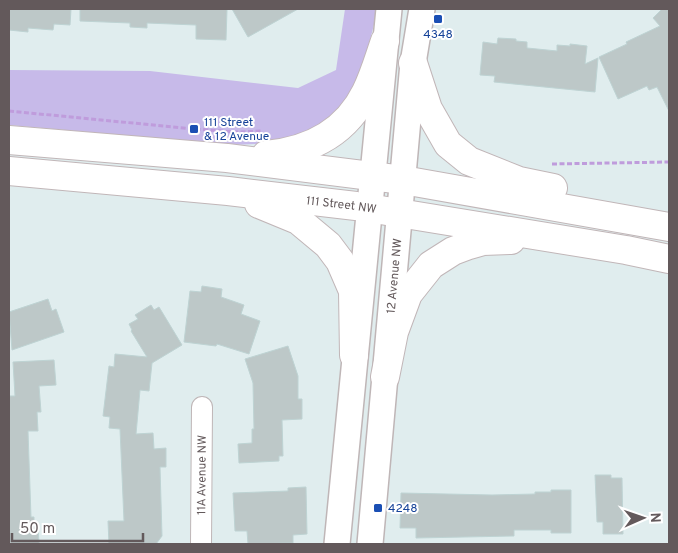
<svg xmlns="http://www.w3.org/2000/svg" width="678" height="553" font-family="Overpass,sans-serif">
<rect width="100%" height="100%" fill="#e0edee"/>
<path fill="#c7bae9" d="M 345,9 L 378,9 L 355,98 L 327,128 L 288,143 L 231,145 L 9,125 L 9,70 L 150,71 L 298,88 L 336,70 Z"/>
<g fill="#bdc8c8" stroke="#bed3d3">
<path d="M 9,9 L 71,9 L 70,25 L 54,24 L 53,30 L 28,28 L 28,32 L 9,30 Z"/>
<path d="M 80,9 L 227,9 L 226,40 L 196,39 L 196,25 L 147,23 L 147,28 L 130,27 L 130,23 L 80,21 Z"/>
<path d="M 232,9 L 298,9 L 248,37 Z"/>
<path d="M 662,9 L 669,9 L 669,111 L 657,87 L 649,90 L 647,86 L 618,99 L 599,57 L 627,44 L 626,42 L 660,26 L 653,18 Z"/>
<path d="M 498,38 L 516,39 L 516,41 L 527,42 L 527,48 L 557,51 L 557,45 L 570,46 L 570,44 L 587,46 L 585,64 L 598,58 L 595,92 L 494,82 L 495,76 L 480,75 L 483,42 L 497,44 Z"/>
<path d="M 202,286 L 222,289 L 221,297 L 244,305 L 241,314 L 260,321 L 249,354 L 217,344 L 216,346 L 184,342 L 190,291 L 201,292 Z"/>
<path d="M 48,299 L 52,311 L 56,309 L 64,332 L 12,350 L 9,312 Z"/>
<path d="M 151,305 L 154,310 L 159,307 L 182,345 L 152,363 L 149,391 L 140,390 L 136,434 L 153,433 L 154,449 L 166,448 L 166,467 L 160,467 L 162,536 L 156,544 L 109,544 L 108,521 L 124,521 L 120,429 L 109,428 L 110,417 L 103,416 L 109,366 L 114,367 L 115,354 L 147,357 L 131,331 L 132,330 L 129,324 L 138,319 L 135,315 Z"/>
<path d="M 288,346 L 298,376 L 298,399 L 302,399 L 302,419 L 282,420 L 283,456 L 279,456 L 279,461 L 239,463 L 238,444 L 252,443 L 252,429 L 254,429 L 253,383 L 245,359 Z"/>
<path d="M 54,360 L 56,385 L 39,386 L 41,412 L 37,412 L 38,431 L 28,431 L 31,517 L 34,517 L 34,527 L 38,527 L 39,544 L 9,544 L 9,396 L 15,396 L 13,362 Z"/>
<path d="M 595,475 L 611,475 L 611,478 L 622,478 L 623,534 L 603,534 L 603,522 L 597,522 Z"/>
<path d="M 306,487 L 307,534 L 293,535 L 293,543 L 248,544 L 247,531 L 235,531 L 233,493 L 288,491 L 288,488 Z"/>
<path d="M 551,490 L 571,490 L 571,533 L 551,533 L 551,530 L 514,530 L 514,536 L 416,538 L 416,528 L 400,528 L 401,493 L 492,495 L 535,494 L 535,492 L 551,492 Z"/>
</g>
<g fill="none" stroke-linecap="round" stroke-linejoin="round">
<g stroke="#bfb6b7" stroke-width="22">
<g id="minor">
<path id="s1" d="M 201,544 L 202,407"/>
</g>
</g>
<g stroke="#bfb6b7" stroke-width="28">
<g id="tertiary">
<path d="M 337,544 L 389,9"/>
<path id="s2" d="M 370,544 L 413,63 L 422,9"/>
</g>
</g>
<g stroke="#c1b6b8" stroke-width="30">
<g id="secondary">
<path d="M 413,63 L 428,109 L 448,144 L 469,161 L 519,181 L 553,188"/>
<path d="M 9,140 L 227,158 L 403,180 L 669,227"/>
<path d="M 266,155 C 310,151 346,133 366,92 C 374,76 379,58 385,41"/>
<path id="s3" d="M 9,171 L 228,191 L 356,206 L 626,250 L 669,259"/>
<path d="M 259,204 L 298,220 L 328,245 L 340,261 L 353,291 L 354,355"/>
<path d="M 385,377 L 394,332 L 408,294 L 431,265 L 453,251 L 469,245 L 483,241 L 511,240"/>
</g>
</g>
<g stroke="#bf9cdc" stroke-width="3" stroke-dasharray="5 2.5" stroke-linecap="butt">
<path d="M 9,111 L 194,129 L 238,132 L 263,131"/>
<path d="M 552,164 L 669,162"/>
</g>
<use href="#minor" stroke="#fff" stroke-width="20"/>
<use href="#tertiary" stroke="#fff" stroke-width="25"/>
<use href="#secondary" stroke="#fff" stroke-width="28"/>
</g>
<g fill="#1a4fb4" stroke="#fff" stroke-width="2">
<rect x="433" y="14" width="10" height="10" rx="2.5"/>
<rect x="189" y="124" width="10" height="10" rx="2.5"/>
<rect x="373" y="503" width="10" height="10" rx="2.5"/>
</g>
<g text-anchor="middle" stroke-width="4" stroke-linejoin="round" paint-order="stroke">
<g font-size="12" fill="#164399" stroke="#fff" text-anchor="start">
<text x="438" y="38" text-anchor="middle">4348</text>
<text x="204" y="126">111 Street<tspan x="204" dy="14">&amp; 12 Avenue</tspan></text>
<text x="388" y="512">4248</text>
</g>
<g font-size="12" fill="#63595b" stroke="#fff">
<text dy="4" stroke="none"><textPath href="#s3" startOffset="334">111 Street NW</textPath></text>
<text dy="4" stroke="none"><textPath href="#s2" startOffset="269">12 Avenue NW</textPath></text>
<text dy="4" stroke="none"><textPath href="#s1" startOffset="69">11A Avenue NW</textPath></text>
</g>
</g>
<rect width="678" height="553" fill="none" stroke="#63595b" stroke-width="20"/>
<g transform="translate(643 518) rotate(88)" stroke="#ffffff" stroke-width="4" paint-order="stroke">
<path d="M0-4L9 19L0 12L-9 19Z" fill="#63595b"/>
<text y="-8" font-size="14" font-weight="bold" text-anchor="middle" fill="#63595b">N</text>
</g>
<path d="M12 533v8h131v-8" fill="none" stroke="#63595b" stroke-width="2.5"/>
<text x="20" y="533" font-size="15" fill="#63595b" stroke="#ffffff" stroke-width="4" paint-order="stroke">50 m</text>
</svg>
